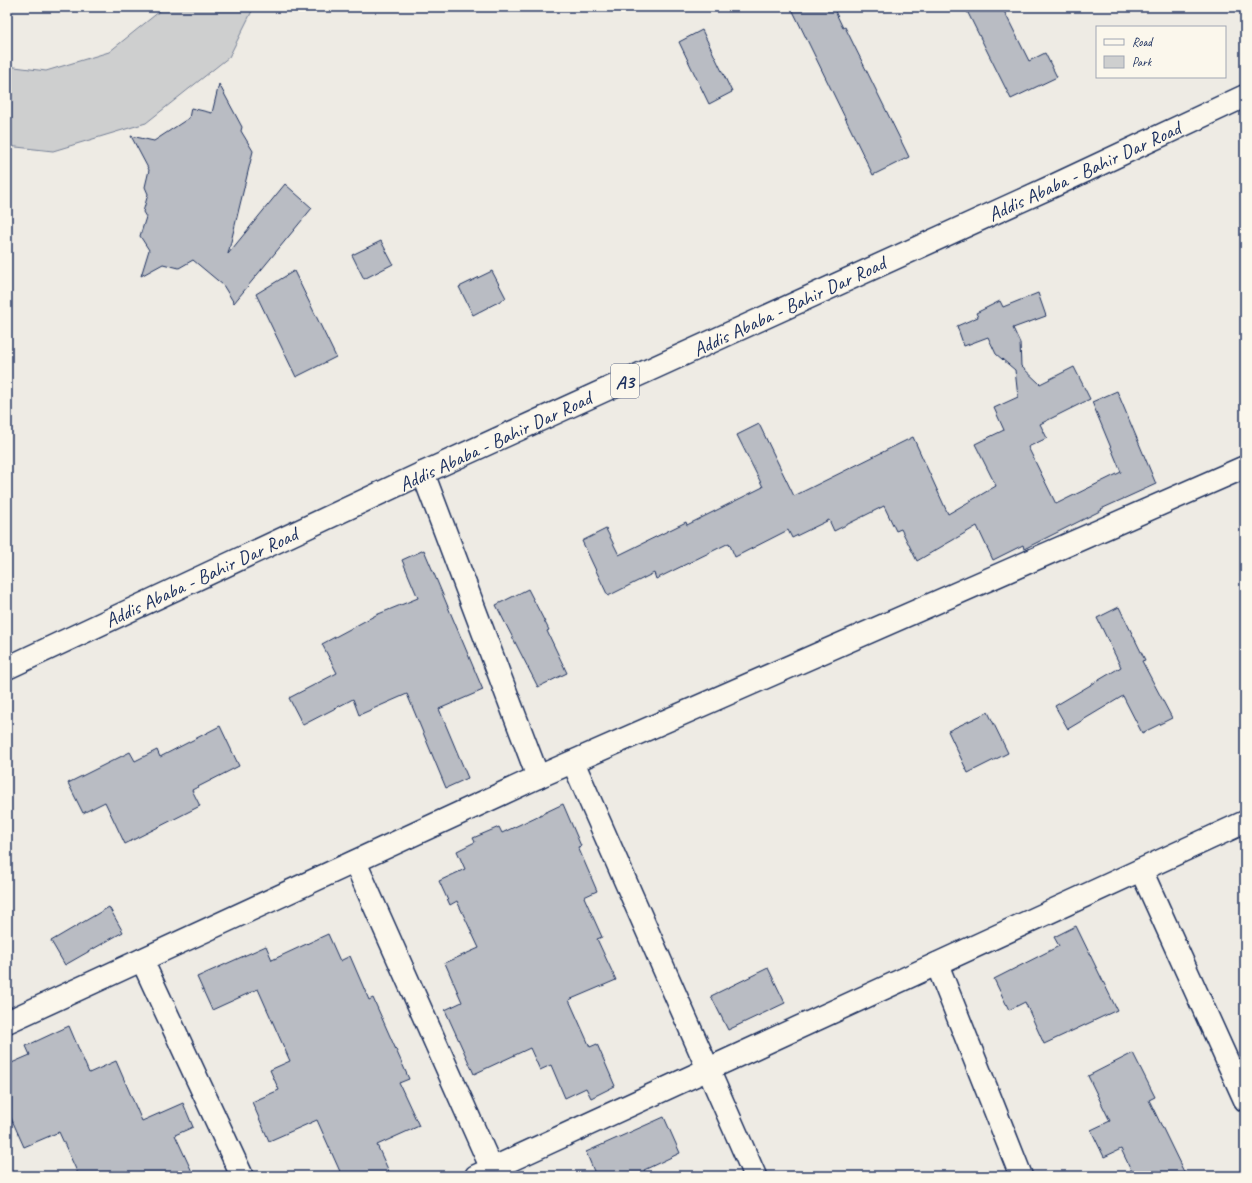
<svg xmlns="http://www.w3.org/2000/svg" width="1252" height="1183" font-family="Caveat,sans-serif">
<rect width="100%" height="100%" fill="#eeebe4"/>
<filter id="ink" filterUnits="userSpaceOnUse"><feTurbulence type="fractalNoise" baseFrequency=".025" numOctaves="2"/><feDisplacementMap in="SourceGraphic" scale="8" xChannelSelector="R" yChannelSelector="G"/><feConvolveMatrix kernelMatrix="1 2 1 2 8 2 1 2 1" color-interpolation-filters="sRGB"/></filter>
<g filter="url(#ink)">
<path fill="#cecfcf" stroke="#747f96" d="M 165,7 L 254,7 L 229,57 L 146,123 L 53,151 L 7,146 L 7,66 L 46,71 L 109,52 Z"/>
<g fill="#b9bcc3" stroke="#1b2f5e">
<path d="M 791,7 L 833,7 L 843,28 L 845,27 L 909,157 L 873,175 Z"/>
<path d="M 965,7 L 1002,7 L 1029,61 L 1045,53 L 1057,77 L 1011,99 Z"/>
<path d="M 702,30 L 732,92 L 709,104 L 679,42 Z"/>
<path d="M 219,84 L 242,127 L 241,131 L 253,151 L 228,254 L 285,184 L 312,208 L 234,303 L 223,285 L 193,260 L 179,268 L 163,264 L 141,276 L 149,250 L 140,236 L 146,217 L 143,212 L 148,194 L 145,187 L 149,170 L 131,136 L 154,141 L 189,118 L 191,108 L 212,113 Z"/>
<path d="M 381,241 L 393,264 L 364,279 L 352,255 Z"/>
<path d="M 294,271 L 336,357 L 296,377 L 256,294 Z"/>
<path d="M 492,271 L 506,298 L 473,315 L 459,287 Z"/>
<path d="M 1038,293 L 1046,316 L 1013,328 L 1020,343 L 1021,366 L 1040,384 L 1074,367 L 1090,399 L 1040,424 L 1047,438 L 1028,447 L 1056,504 L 1121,472 L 1092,402 L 1117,391 L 1156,484 L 1101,509 L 1102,510 L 1024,549 L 1023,545 L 993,560 L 977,526 L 917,561 L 901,529 L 896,531 L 884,506 L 834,531 L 829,520 L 792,538 L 788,530 L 735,557 L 729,543 L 656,579 L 654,573 L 608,596 L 582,541 L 606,529 L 619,555 L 686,522 L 687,525 L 763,487 L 737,435 L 759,424 L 794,496 L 913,437 L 948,514 L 996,486 L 975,444 L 1004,430 L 994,408 L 1018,397 L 1015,370 L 996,354 L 988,337 L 964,346 L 957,326 L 978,317 L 976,313 L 1000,301 L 1003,307 Z"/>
<path d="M 424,550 L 483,690 L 439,709 L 468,778 L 446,788 L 407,694 L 359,715 L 353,699 L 303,725 L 289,698 L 337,673 L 322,644 L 376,615 L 418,598 L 402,560 Z"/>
<path d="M 528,589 L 549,630 L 547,631 L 567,673 L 538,687 L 496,605 Z"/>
<path d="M 1119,607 L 1145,660 L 1142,661 L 1172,718 L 1142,733 L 1123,696 L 1068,729 L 1055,706 L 1121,667 L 1097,618 Z"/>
<path d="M 988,712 L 1008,753 L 968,773 L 948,731 Z"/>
<path d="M 220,726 L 239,766 L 192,790 L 200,806 L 125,844 L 105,802 L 83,813 L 68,783 L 130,752 L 135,761 L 157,750 L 160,757 Z"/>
<path d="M 563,804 L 581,846 L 578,847 L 597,891 L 584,897 L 602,937 L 597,939 L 616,980 L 569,1000 L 590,1047 L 597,1044 L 615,1086 L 591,1098 L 586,1088 L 565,1098 L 551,1065 L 540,1070 L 530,1048 L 474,1074 L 445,1010 L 462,1002 L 445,963 L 479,948 L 457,901 L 450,905 L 439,881 L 465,869 L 457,851 L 475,842 L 473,838 L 499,827 L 502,833 Z"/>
<path d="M 109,907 L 123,932 L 65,965 L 51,941 Z"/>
<path d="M 1076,926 L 1117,1010 L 1044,1044 L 1025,1002 L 1009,1010 L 994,979 L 1059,946 L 1054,937 Z"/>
<path d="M 328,934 L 340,961 L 350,956 L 369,1000 L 373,998 L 409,1079 L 399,1083 L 419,1126 L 377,1145 L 391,1176 L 342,1176 L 317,1120 L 269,1141 L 252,1102 L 279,1090 L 270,1070 L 290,1061 L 258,989 L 212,1010 L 197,977 L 266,946 L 272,960 Z"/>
<path d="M 768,968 L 785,1003 L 728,1030 L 711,996 Z"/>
<path d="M 69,1026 L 89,1073 L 116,1061 L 142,1121 L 183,1103 L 193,1127 L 175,1135 L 194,1176 L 79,1176 L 59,1132 L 24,1147 L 7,1109 L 7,1065 L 30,1055 L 26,1046 Z"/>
<path d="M 1133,1053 L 1155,1097 L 1149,1100 L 1186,1176 L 1134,1176 L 1121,1149 L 1104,1157 L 1091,1130 L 1110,1121 L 1088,1076 Z"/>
<path d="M 664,1117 L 680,1153 L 644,1170 L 647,1176 L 596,1176 L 586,1152 Z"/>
</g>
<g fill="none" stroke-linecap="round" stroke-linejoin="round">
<g stroke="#1b2f5e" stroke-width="25">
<g id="minor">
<path d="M 423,473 L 538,777"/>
<path d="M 573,762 L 755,1176"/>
<path d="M 355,862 L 495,1176"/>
<path d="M 1141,870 L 1245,1100"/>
<path d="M 142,960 L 242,1176"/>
<path d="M 937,964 L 1021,1176"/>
<path d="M 7,1022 L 538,777 L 1245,467"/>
<path d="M 476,1176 L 1245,822"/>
</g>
</g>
<g stroke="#1b2f5e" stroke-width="25">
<path id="trunk" d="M 7,668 L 423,473 L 1053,186 L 1245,96"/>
</g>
<use href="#minor" stroke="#fbf7ec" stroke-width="22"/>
<use href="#trunk" stroke="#fbf7ec" stroke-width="22"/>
</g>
</g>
<g text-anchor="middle" stroke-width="3" stroke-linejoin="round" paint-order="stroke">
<rect fill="#fbf7ec" stroke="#5e6b89" stroke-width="1" x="611" y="364" width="28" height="34" rx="3"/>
<g font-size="19" font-weight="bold" fill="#1b2f5e">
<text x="625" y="388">A3</text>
</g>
<g font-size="20" fill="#1b2f5e" stroke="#fbf7ec">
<text transform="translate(1084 171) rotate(-25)" y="7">Addis Ababa - Bahir Dar Road</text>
<text transform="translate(789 306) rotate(-25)" y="7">Addis Ababa - Bahir Dar Road</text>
<text transform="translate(495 441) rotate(-25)" y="7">Addis Ababa - Bahir Dar Road</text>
<text transform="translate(201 577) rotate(-25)" y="7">Addis Ababa - Bahir Dar Road</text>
</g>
</g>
<rect width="1252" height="1183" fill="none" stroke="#fbf7ec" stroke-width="24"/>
<rect x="12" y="12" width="1228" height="1159" fill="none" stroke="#1b2f5e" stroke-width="1.5" filter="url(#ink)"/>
<rect x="1096" y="26" width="130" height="52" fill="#fbf7ec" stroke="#a1a7b3"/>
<rect x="1104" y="39" width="20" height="6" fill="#fbf7ec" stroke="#a1a7b3"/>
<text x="1132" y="46" font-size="12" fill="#1b2f5e">Road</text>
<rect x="1104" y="56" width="20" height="12" fill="#cecfcf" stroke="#a1a7b3"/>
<text x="1132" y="66" font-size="12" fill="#1b2f5e">Park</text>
</svg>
